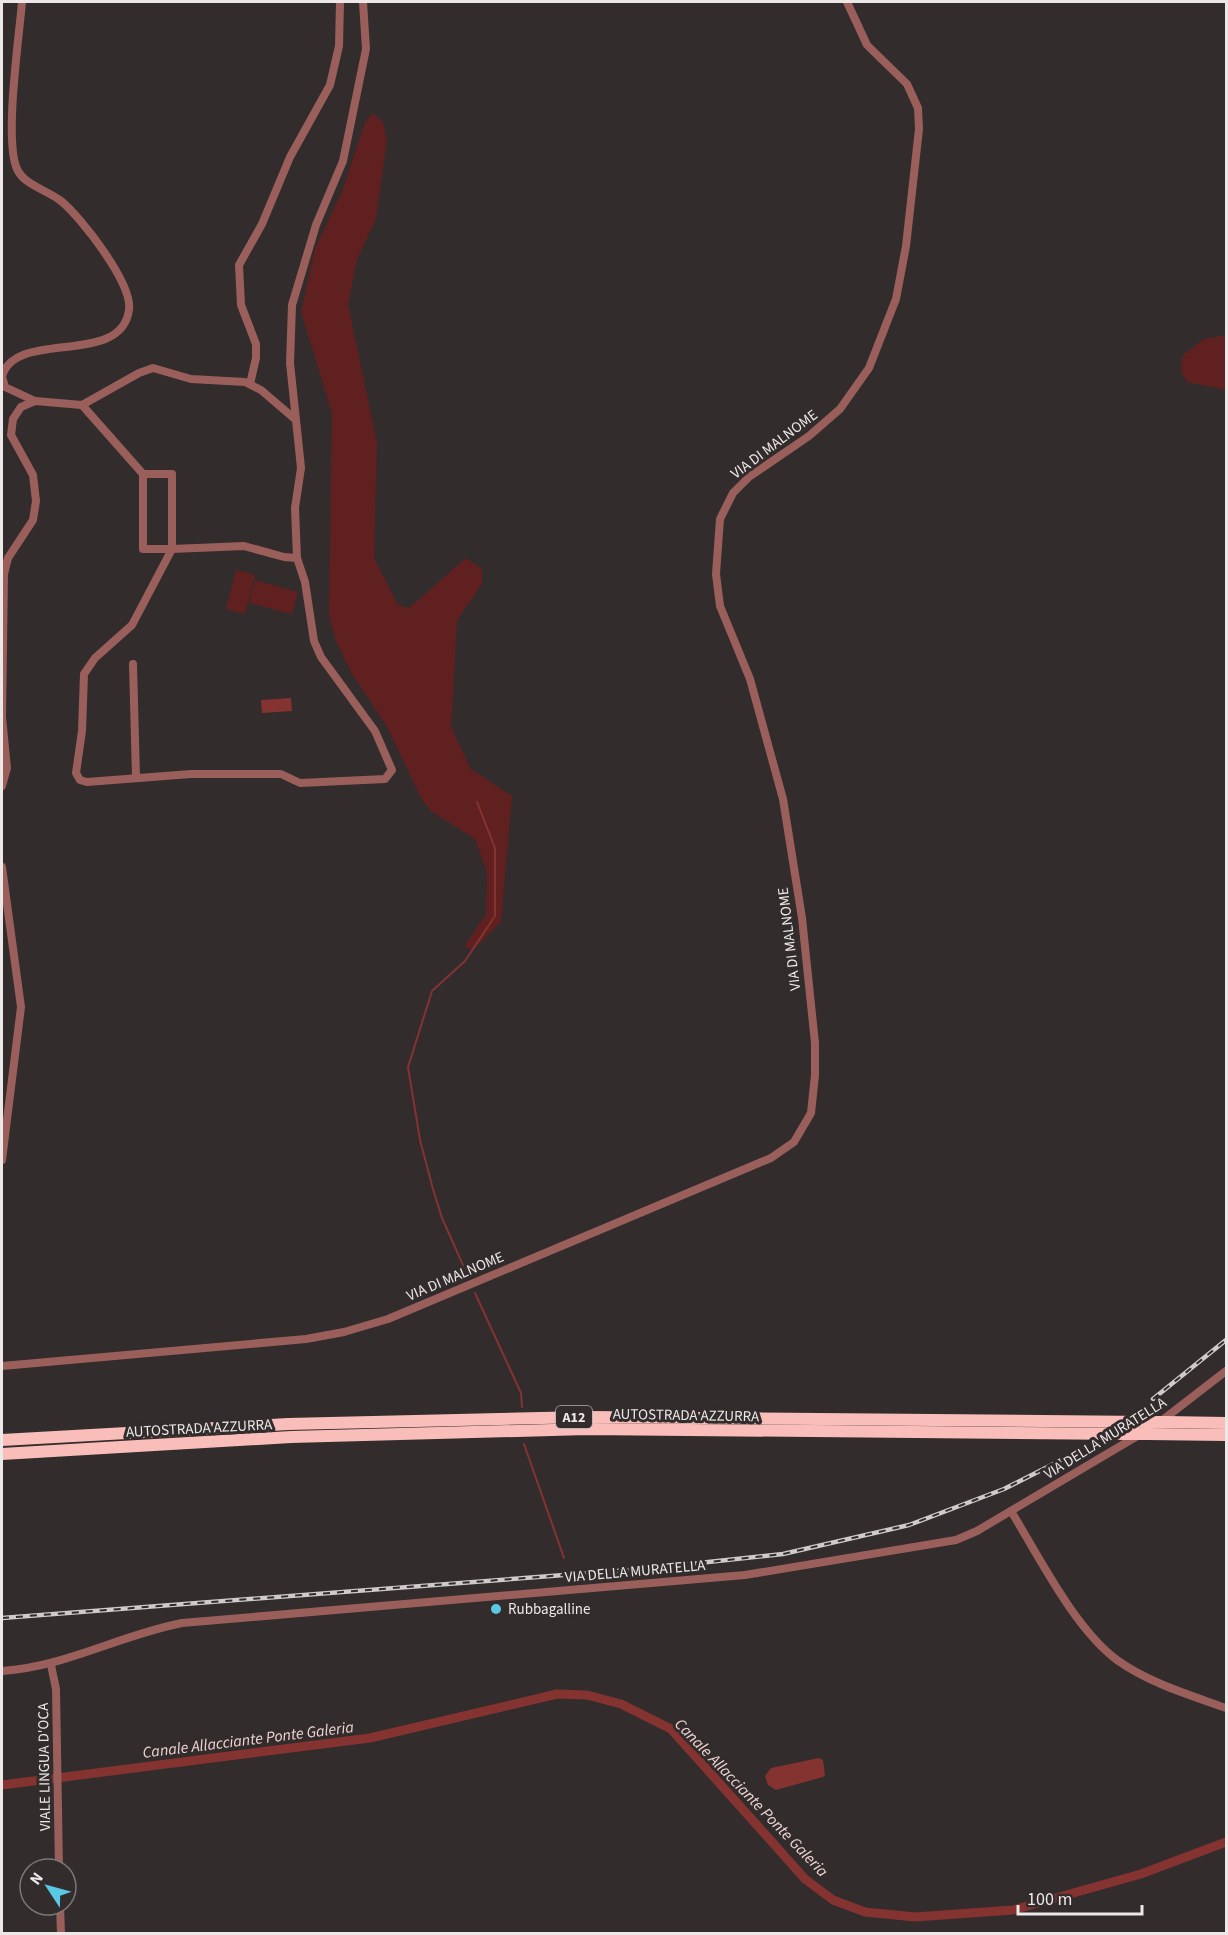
<svg xmlns="http://www.w3.org/2000/svg" width="1228" height="1935" font-family="'Source Sans 3',sans-serif">
<rect width="100%" height="100%" fill="#322c2c"/>
<g fill="#60201f">
<path d="M 373,113 L 383,122 L 387,141 L 376,219 L 357,260 L 348,304 L 377,443 L 374,558 L 398,605 L 409,608 L 466,558 L 482,569 L 482,584 L 457,620 L 451,727 L 471,769 L 512,796 L 501,922 L 474,949 L 464,947 L 486,914 L 487,872 L 475,839 L 431,811 L 421,798 L 387,727 L 351,672 L 336,641 L 329,616 L 332,413 L 301,312 L 315,249 L 343,189 L 365,122 Z"/>
<path d="M 1226,335 L 1226,390 L 1187,382 L 1181,371 L 1182,356 L 1204,339 Z"/>
<path d="M 236,570 L 255,575 L 245,614 L 226,609 Z"/>
<path d="M 255,580 L 298,592 L 292,614 L 249,603 Z"/>
</g>
<g fill="#843331">
<path d="M 291,698 L 292,711 L 262,713 L 261,700 Z"/>
<path d="M 819,1758 L 823,1760 L 825,1775 L 823,1777 L 776,1790 L 768,1785 L 765,1776 L 771,1768 Z"/>
</g>
<g fill="none" stroke-linecap="round" stroke-linejoin="round">
<g stroke="#843331" stroke-width="2">
<path d="M 467,1274 L 442,1218 L 433,1189 L 420,1140 L 408,1067 L 432,991 L 465,961 L 495,916 L 495,848 L 477,802"/>
<path d="M 475,1293 L 521,1393 L 522,1407"/>
<path d="M 524,1444 L 564,1558"/>
</g>
<path stroke="#843331" stroke-width="9" d="M 2,1785 L 370,1738 L 557,1694 L 587,1695 L 621,1704 L 671,1729 L 805,1879 L 833,1900 L 865,1912 L 915,1917 L 1013,1910 L 1141,1874 L 1226,1842"/>
<g stroke="#9a5f5b" stroke-width="8">
<path d="M 22,2 C 19,38 4,140 17,169 C 24,185 47,190 61,201 C 81,217 133,284 129,310 C 121,368 14,328 2,377 L 5,387 L 35,401"/>
<path d="M 250,384 L 256,358 L 256,344 L 241,305 L 239,265 L 262,224 L 290,157 L 330,85 L 339,46 L 340,2"/>
<path d="M 82,405 L 143,474"/>
<path d="M 296,420 L 290,363 L 292,305 L 316,225 L 343,161 L 366,49 L 363,2"/>
<rect x="143" y="474" width="29" height="75"/>
<path d="M 133,664 L 136,777"/>
<path d="M 2,786 L 7,768 L 2,717 L 4,574 L 8,558 L 33,520 L 36,501 L 33,475 L 11,435 L 13,419 L 21,407 L 35,401 L 82,405 L 139,373 L 153,368 L 191,379 L 245,382 L 261,390 L 296,420 L 301,468 L 295,508 L 297,558 L 305,582 L 314,641 L 321,657 L 375,731 L 392,770 L 385,779 L 300,783 L 281,774 L 191,774 L 87,782 L 80,780 L 76,773 L 82,731 L 84,674 L 95,658 L 132,625 L 172,549 L 244,546 L 284,557 L 297,558"/>
<path d="M 2,867 L 21,1007 L 2,1160"/>
<path d="M 2,1366 L 306,1339 L 344,1332 L 388,1319 L 771,1158 L 794,1142 L 811,1113 L 815,1075 L 815,1043 L 802,918 L 783,799 L 750,679 L 720,606 L 716,574 L 720,519 L 733,493 L 749,477 L 809,436 L 840,409 L 869,368 L 896,299 L 906,246 L 919,129 L 918,108 L 907,84 L 867,45 L 847,2"/>
<path d="M 1160,1422 L 1226,1371"/>
<path d="M 1011,1511 C 1039,1557 1075,1629 1117,1660 C 1149,1683 1190,1695 1226,1708"/>
<path d="M 51,1665 L 56,1689 L 59,1869"/>
<path d="M 2,1671 C 65,1667 120,1635 182,1623 L 745,1575 L 956,1540 L 977,1531 L 1139,1435"/>
<path d="M 60,1905 L 61,1934"/>
</g>
<g stroke="#f9beb9" stroke-width="12">
<path d="M 1166,1422 L 1226,1423"/>
<path d="M 1148,1434 L 1226,1435"/>
<path d="M 2,1440 L 288,1424 L 585,1417 L 1148,1422"/>
<path d="M 2,1454 L 291,1437 L 587,1429 L 1128,1434"/>
</g>
<g stroke="#cfcbcb" stroke-width="4.5">
<g id="rail">
<path d="M 1153,1399 L 1226,1340"/>
<path d="M 2,1618 L 643,1569 L 783,1554 L 909,1525 L 1004,1489 L 1077,1452"/>
</g>
</g>
<use href="#rail" stroke="#322c2c" stroke-width="2" stroke-dasharray="7" stroke-linecap="butt"/>
<g stroke="#f9beb9" stroke-width="12">
<path d="M 1148,1422 L 1166,1422"/>
<path d="M 1128,1434 L 1148,1434"/>
</g>
</g>
<circle fill="#59c8e5" stroke="#322c2c" stroke-width="2" cx="496" cy="1609" r="6"/>
<g text-anchor="middle" stroke-width="6" stroke-linejoin="round" paint-order="stroke">
<rect fill="#322c2c" stroke="#b4b0b0" stroke-width="1.5" x="556" y="1406" width="36" height="22" rx="4.5"/>
<g font-size="14" font-weight="bold" fill="#ece8e8">
<text x="574" y="1422">A12</text>
</g>
<g font-size="15" fill="#ece8e8" stroke="#322c2c">
<text transform="translate(774 444) rotate(-37)" y="5">VIA DI MALNOME</text>
<text transform="translate(789 939) rotate(-97)" y="5">VIA DI MALNOME</text>
<text transform="translate(455 1276) rotate(-23)" y="5">VIA DI MALNOME</text>
<text transform="translate(686 1415) rotate(1)" y="5">AUTOSTRADA AZZURRA</text>
<text transform="translate(199 1428) rotate(-3)" y="5">AUTOSTRADA AZZURRA</text>
<text transform="translate(1105 1438) rotate(-32)" y="5">VIA DELLA MURATELLA</text>
<text transform="translate(635 1571) rotate(-5)" y="5">VIA DELLA MURATELLA</text>
<text transform="translate(44 1767) rotate(-91)" y="5">VIALE LINGUA D'OCA</text>
</g>
<g font-size="15" fill="#ece8e8" stroke="#322c2c" text-anchor="start">
<text x="508" y="1614">Rubbagalline</text>
</g>
<g font-size="16" font-style="italic" fill="#eed4d2" stroke="#322c2c">
<text transform="translate(248 1739) rotate(-7)" y="6">Canale Allacciante Ponte Galeria</text>
<text transform="translate(752 1797) rotate(46)" y="6">Canale Allacciante Ponte Galeria</text>
</g>
</g>
<rect width="1228" height="1935" fill="none" stroke="#ece8e8" stroke-width="6"/>
<g transform="translate(48 1887) rotate(306)"><circle r="28" fill="#322c2c" stroke="#7c7777" stroke-width="1.5"/>
<path d="M0-4.5L10 22L0 15L-10 22Z" fill="#59c8e5"/>
<text y="-9" font-size="16" font-weight="bold" text-anchor="middle" fill="#ece8e8">N</text>
</g>
<path d="M1018 1905v9h124v-9" fill="none" stroke="#ece8e8" stroke-width="3"/>
<text x="1027" y="1905" font-size="18" fill="#ece8e8" stroke="#322c2c" stroke-width="4.5" paint-order="stroke">100 m</text>
</svg>
